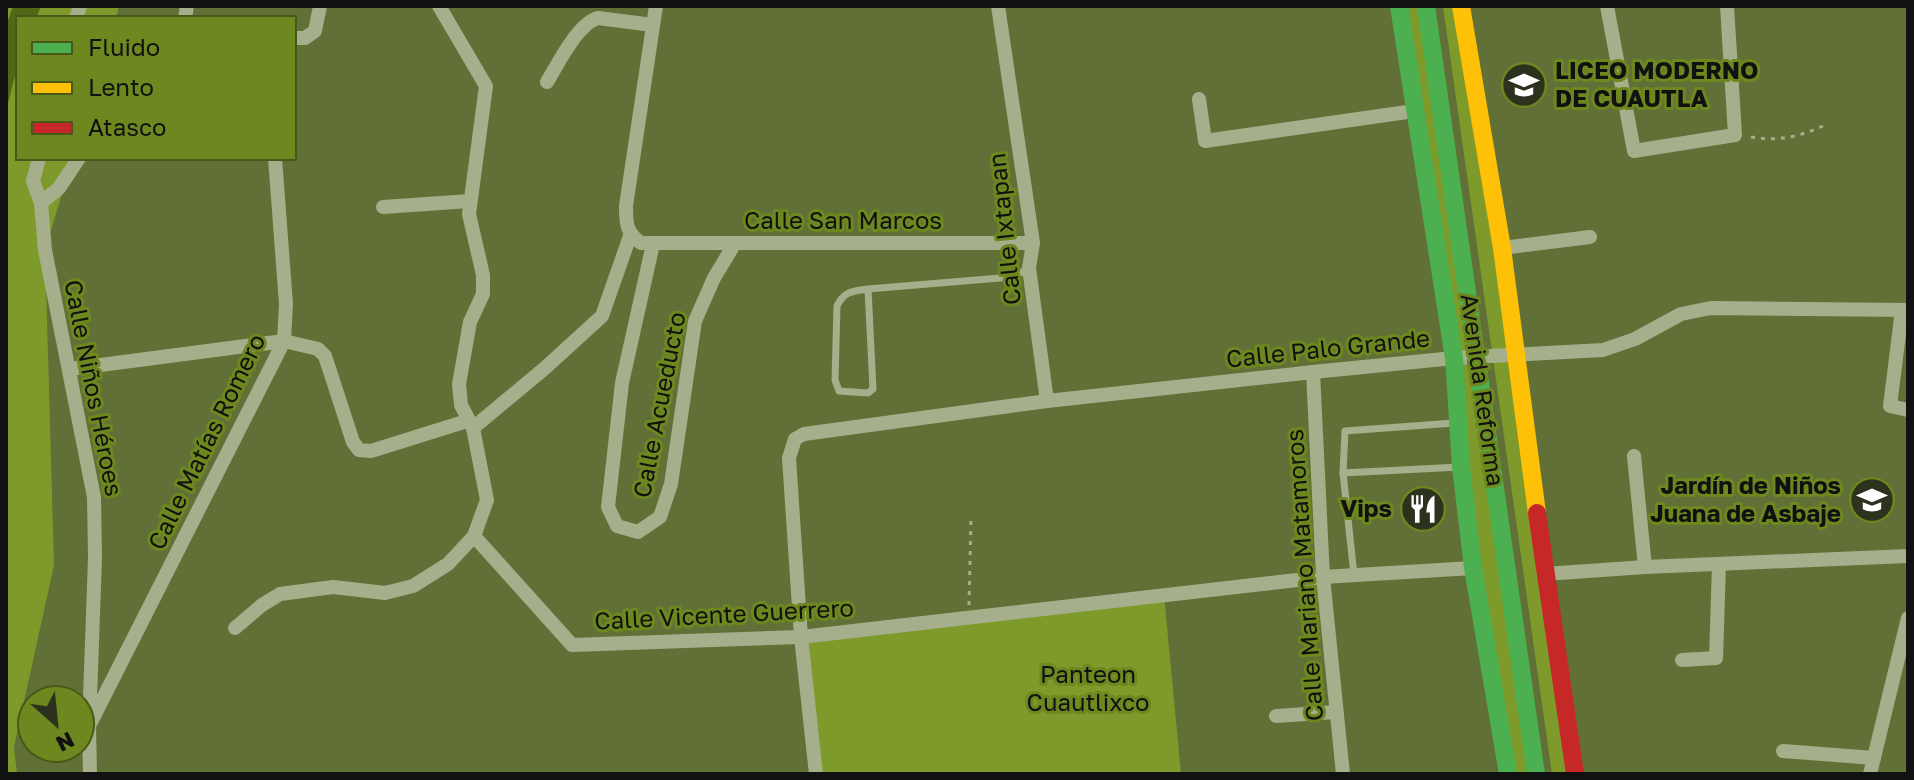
<svg xmlns="http://www.w3.org/2000/svg" width="1914" height="780" font-family="'Golos Text',sans-serif">
<rect width="100%" height="100%" fill="#617037"/>
<g fill="#7e9a2b">
<path d="M 6,6 L 119,6 L 116,18 L 18,18 L 18,158 L 73,158 L 45,250 L 54,565 L 14,747 L 17,774 L 6,774 Z"/>
<path d="M 1399,6 L 1426,6 L 1536,774 L 1508,774 Z"/>
<path d="M 1443,6 L 1461,6 L 1575,774 L 1552,774 Z"/>
<path d="M 1164,595 L 1181,774 L 816,774 L 801,637 Z"/>
</g>
<path fill="#526818" d="M 13,6 L 41,6 L 36,18 L 18,18 L 18,64 L 6,111 L 6,26 Z"/>
<g fill="none" stroke-linecap="round" stroke-linejoin="round">
<g stroke="#a5af8b" stroke-width="3" stroke-dasharray="4 6" stroke-linecap="butt">
<path d="M 1751,137 C 1778,142 1803,136 1827,124"/>
<path d="M 969,605 L 971,519"/>
</g>
<g stroke="#a5af8b" stroke-width="7">
<path d="M 868,289 L 873,389 L 868,393 L 839,391 L 835,380 L 837,306 C 844,291 853,291 868,289 L 1012,277 L 1028,269"/>
<path d="M 1343,473 L 1460,467"/>
<path d="M 1354,575 L 1343,473 L 1345,431 L 1454,423"/>
</g>
<g stroke="#a5af8b" stroke-width="14">
<path d="M 656,6 L 626,206 C 626,223 626,233 641,243 L 1033,243"/>
<path d="M 998,6 L 1033,243 L 1029,268 L 1047,401"/>
<path d="M 1607,6 L 1634,151 L 1735,135 L 1727,6"/>
<path d="M 76,18 L 80,6"/>
<path d="M 185,18 L 187,6"/>
<path d="M 294,38 L 305,38 L 315,31 L 320,6"/>
<path d="M 547,82 C 558,64 578,23 598,18 L 653,25"/>
<path d="M 1199,99 L 1205,141 L 1414,111"/>
<path d="M 39,158 L 33,181 L 41,203 L 45,250 L 94,497 L 95,558 L 89,726 L 90,774"/>
<path d="M 41,203 L 59,188 L 79,158"/>
<path d="M 383,207 L 470,201"/>
<path d="M 653,244 L 622,383 L 608,507 L 617,526 L 638,532 L 660,517 L 671,484 L 695,321 L 714,278 L 735,243"/>
<path d="M 1502,248 L 1590,237"/>
<path d="M 1902,310 L 1890,406 L 1908,410"/>
<path d="M 70,369 L 284,341 L 318,349 L 325,356 L 353,442 L 359,450 L 371,451 L 467,421"/>
<path d="M 1313,372 L 1323,577 L 1343,774"/>
<path d="M 473,428 L 545,368 L 602,316 L 630,236"/>
<path d="M 1634,456 L 1645,567"/>
<path d="M 474,536 L 572,645 L 801,637 L 1323,577 L 1473,568"/>
<path d="M 1545,574 L 1645,567 L 1908,556"/>
<path d="M 235,628 L 262,605 L 280,594 L 333,587 L 385,593 L 413,586 L 448,564 L 474,536 L 487,500 L 473,428 L 461,405 L 459,384 L 470,322 L 483,294 L 483,275 L 469,214 L 486,86 L 439,6"/>
<path d="M 1682,660 L 1716,658 L 1719,564"/>
<path d="M 1276,716 L 1336,712"/>
<path d="M 91,722 L 284,341 L 286,304 L 275,158"/>
<path d="M 1783,751 L 1874,758"/>
<path d="M 816,774 L 801,637 L 789,458 L 795,439 L 804,434 L 1047,401 L 1313,372 L 1454,358 L 1603,350 L 1635,339 L 1681,314 L 1711,308 L 1908,310"/>
<path d="M 1870,774 L 1908,618"/>
</g>
<g stroke="#4caf50" stroke-width="18">
<path d="M 1399,6 L 1454,358 L 1461,467 L 1473,568 L 1508,774"/>
<path d="M 1426,6 L 1536,774"/>
</g>
<path stroke="#ffc107" stroke-width="18" d="M 1461,6 L 1502,248 L 1537,513"/>
<path stroke="#c62828" stroke-width="18" d="M 1537,513 L 1575,774"/>
</g>
<defs>
<g id="school-disc" transform="scale(2.3)"><circle r="9.5" fill="#2d321e" stroke="#6d881f"/><path d="M0-5L7-2L0 1L-7-2ZM-4 1L0 2.5L4 1V4Q0 6-4 4Z" fill="#fff"/></g>
<g id="restaurant-disc" transform="scale(2.3)"><circle r="9.5" fill="#2d321e" stroke="#6d881f"/><path d="M-5-6h1v4h1v-4h1v4h1v-4h1v5L-1.5 .5V6h-2V.5L-5-1ZM5-6V6H3V1.5H1.5Q1.5-4 5-6Z" fill="#fff"/></g>
</defs>
<g fill-rule="evenodd">
<use href="#school-disc" x="1524" y="85"/>
<use href="#school-disc" x="1872" y="500"/>
<use href="#restaurant-disc" x="1423" y="509"/>
</g>
<g text-anchor="middle" stroke-width="6" stroke-linejoin="round" paint-order="stroke">
<g font-size="24" font-weight="bold" fill="#111" stroke="#6d881f" text-anchor="end">
<text x="1555" y="79" text-anchor="start">LICEO MODERNO<tspan x="1555" dy="28">DE CUAUTLA</tspan></text>
<text x="1841" y="494">Jardín de Niños<tspan x="1841" dy="28">Juana de Asbaje</tspan></text>
<text x="1392" y="517">Vips</text>
</g>
<g font-size="24" fill="#111" stroke="#6d881f">
<text x="843" y="229">Calle San Marcos</text>
<text transform="translate(1005 229) rotate(-96)" y="8">Calle Ixtapan</text>
<text transform="translate(1328 349) rotate(-6)" y="8">Calle Palo Grande</text>
<text transform="translate(93 388) rotate(79)" y="8">Calle Niños Héroes</text>
<text transform="translate(1482 390) rotate(82)" y="8">Avenida Reforma</text>
<text transform="translate(660 405) rotate(-79)" y="8">Calle Acueducto</text>
<text transform="translate(207 442) rotate(-64)" y="8">Calle Matías Romero</text>
<text transform="translate(1305 575) rotate(-94)" y="8">Calle Mariano Matamoros</text>
<text transform="translate(724 615) rotate(-3)" y="8">Calle Vicente Guerrero</text>
</g>
<g font-size="24" fill="#111" stroke="#6d881f">
<text x="1088" y="683">Panteon<tspan x="1088" dy="28">Cuautlixco</tspan></text>
</g>
</g>
<rect width="1914" height="780" fill="none" stroke="#111111" stroke-width="16"/>
<rect x="16" y="16" width="280" height="144" fill="#6d881f" stroke="#485819" stroke-width="2"/>
<rect x="32" y="42" width="40" height="12" fill="#4caf50" stroke="#485819" stroke-width="2"/>
<text x="88" y="56" font-size="24" fill="#111111">Fluido</text>
<rect x="32" y="82" width="40" height="12" fill="#ffc107" stroke="#485819" stroke-width="2"/>
<text x="88" y="96" font-size="24" fill="#111111">Lento</text>
<rect x="32" y="122" width="40" height="12" fill="#c62828" stroke="#485819" stroke-width="2"/>
<text x="88" y="136" font-size="24" fill="#111111">Atasco</text>
<g transform="translate(56 724) rotate(153)"><circle r="38" fill="#6d881f" stroke="#485819" stroke-width="2"/>
<path d="M0-6L14 30L0 20L-14 30Z" fill="#2d321e"/>
<text y="-12" font-size="22" font-weight="bold" text-anchor="middle" fill="#111111">N</text>
</g>
</svg>
